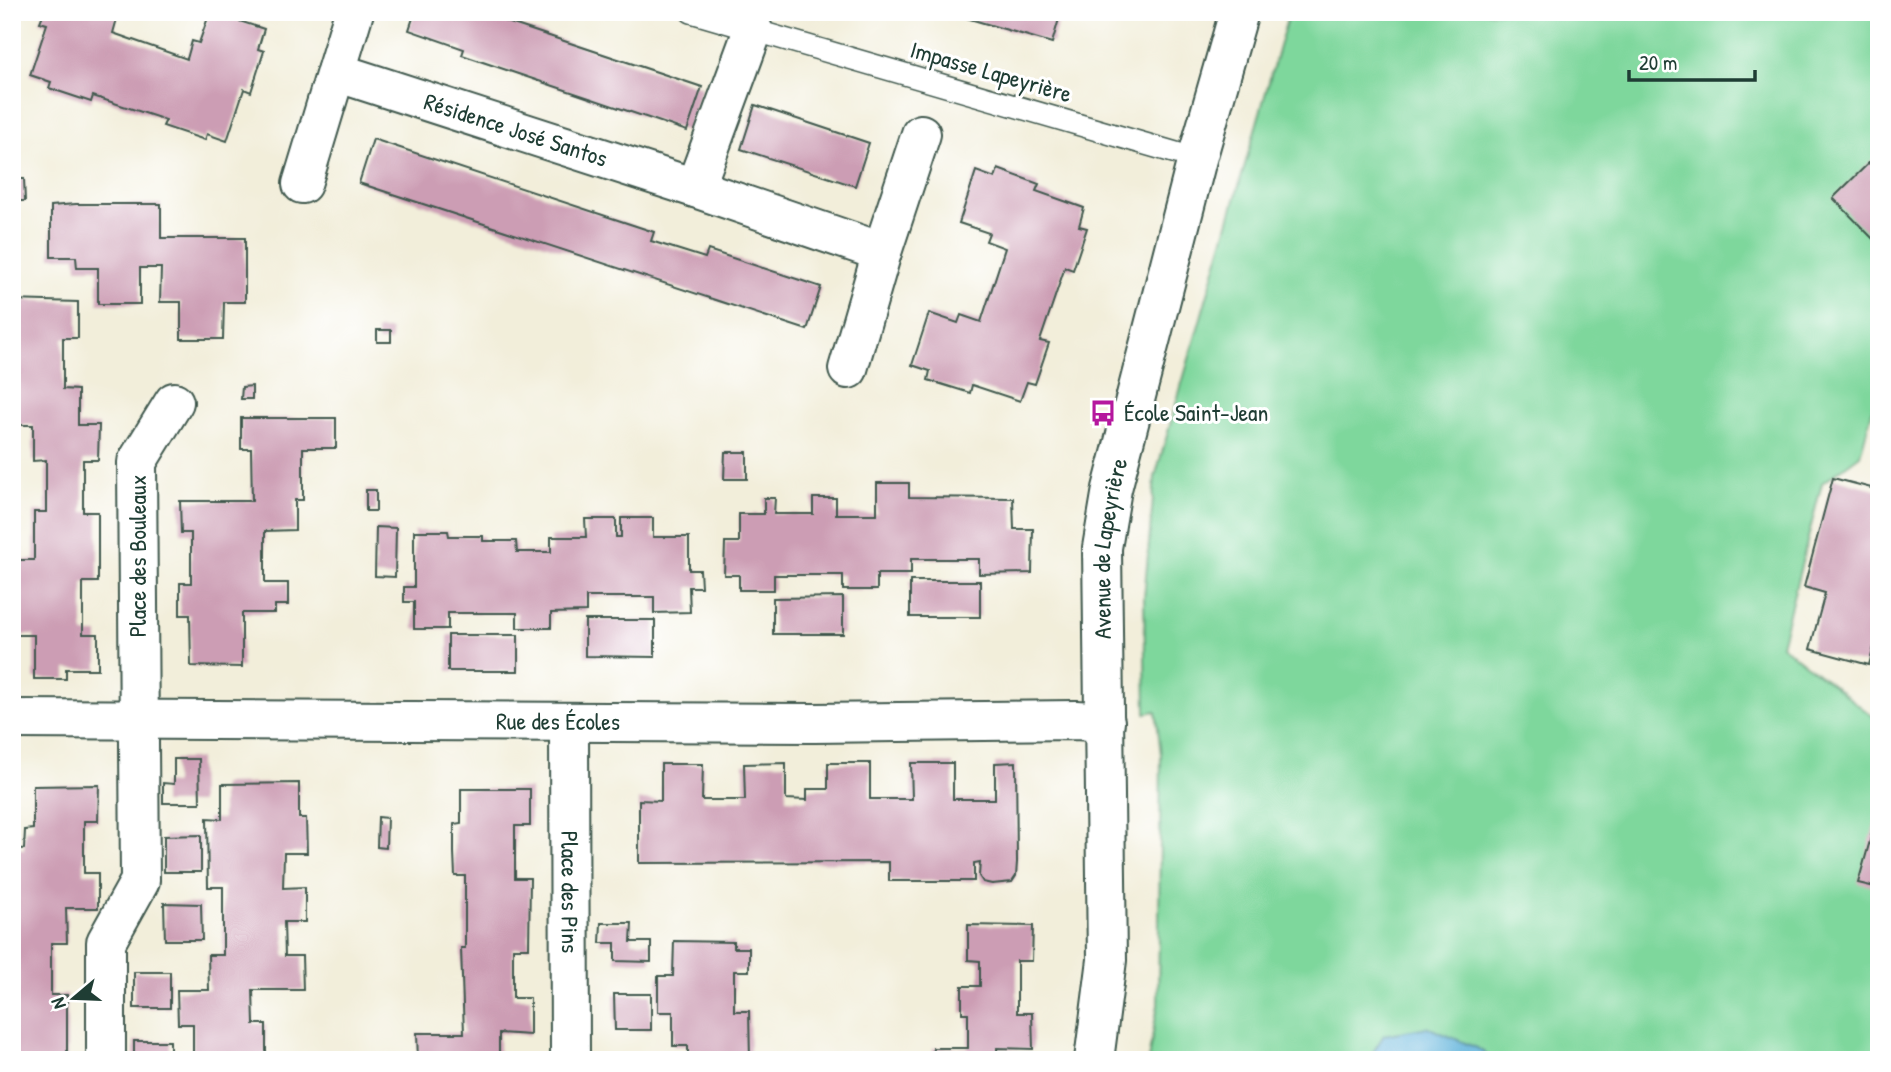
<svg xmlns="http://www.w3.org/2000/svg" width="1891" height="1072" font-family="'Patrick Hand',sans-serif">
<rect width="100%" height="100%" fill="#fff"/>
<filter id="ink" filterUnits="userSpaceOnUse"><feTurbulence type="fractalNoise" baseFrequency=".0143" numOctaves="2"/><feDisplacementMap in="SourceGraphic" scale="14" xChannelSelector="R" yChannelSelector="G"/><feConvolveMatrix kernelMatrix="1 2 1 2 8 2 1 2 1" color-interpolation-filters="sRGB"/></filter>
<filter id="wash" filterUnits="userSpaceOnUse"><feTurbulence type="fractalNoise" baseFrequency=".00686" numOctaves="4" result="noise"/><feDisplacementMap in="SourceGraphic" scale="28" xChannelSelector="R" yChannelSelector="G"/><feGaussianBlur stdDeviation="1.57" result="paint"/><feColorMatrix in="noise" values="0 0 0 0 0 0 0 0 0 0 0 0 0 0 0 0 0 1.4 0 .05"/><feComposite in="paint" operator="in"/></filter>
<g filter="url(#wash)">
<rect width="100%" height="100%" fill="#f2eeda"/>
<path fill="#7ed79c" stroke="#4e8a68" stroke-width="2" d="M 1289,12 L 1879,12 L 1879,386 L 1860,455 L 1822,483 L 1781,645 L 1879,721 L 1879,1060 L 1148,1060 L 1158,1005 L 1161,755 L 1156,711 L 1146,713 L 1144,598 L 1155,477 Z"/>
<path fill="#5eb2da" stroke="#3e7887" stroke-width="2" d="M 1427,1027 L 1477,1048 L 1495,1060 L 1368,1060 L 1384,1035 Z"/>
<g id="blocks">
<g fill="#cc9db4">
<path d="M 44,12 L 112,12 L 118,15 L 113,33 L 187,59 L 192,41 L 199,43 L 210,12 L 212,12 L 264,29 L 258,49 L 264,51 L 251,92 L 244,89 L 227,141 L 207,134 L 205,140 L 163,126 L 166,120 L 93,96 L 91,102 L 49,88 L 51,82 L 30,75 L 47,24 L 40,22 Z"/>
<path d="M 415,12 L 477,12 L 702,87 L 687,131 L 462,55 L 464,49 L 409,30 Z"/>
<path d="M 946,12 L 1061,12 L 1052,43 Z"/>
<path d="M 755,105 L 869,143 L 855,186 L 741,149 Z"/>
<path d="M 373,139 L 654,232 L 651,241 L 705,258 L 708,250 L 821,287 L 807,330 L 359,183 Z"/>
<path d="M 1879,153 L 1879,245 L 1833,198 Z"/>
<path d="M 998,169 L 1039,184 L 1036,191 L 1084,208 L 1079,226 L 1087,228 L 1073,270 L 1065,267 L 1040,341 L 1049,343 L 1035,384 L 1027,382 L 1020,401 L 972,385 L 970,393 L 928,380 L 930,371 L 912,365 L 929,313 L 958,323 L 961,315 L 981,322 L 1005,248 L 986,241 L 989,233 L 959,223 L 976,171 L 995,178 Z"/>
<path d="M 12,179 L 24,179 L 25,201 L 12,201 Z"/>
<path d="M 76,204 L 161,204 L 161,238 L 245,238 L 245,302 L 224,302 L 223,339 L 181,339 L 181,302 L 160,302 L 161,268 L 140,268 L 140,304 L 98,304 L 98,268 L 77,268 L 76,257 L 51,257 L 51,206 Z"/>
<path d="M 12,300 L 78,302 L 78,338 L 63,338 L 63,389 L 78,390 L 78,425 L 99,425 L 98,460 L 83,460 L 83,512 L 98,512 L 98,582 L 83,582 L 83,634 L 98,634 L 98,669 L 66,669 L 66,679 L 34,679 L 34,635 L 15,635 L 16,560 L 34,560 L 34,512 L 46,512 L 46,460 L 33,461 L 33,425 L 13,425 Z"/>
<rect x="377" y="330" width="14" height="12"/>
<path d="M 252,386 L 252,399 L 241,399 L 242,387 Z"/>
<path d="M 241,418 L 336,418 L 336,448 L 303,448 L 303,500 L 295,500 L 295,530 L 265,531 L 265,583 L 288,583 L 288,605 L 275,605 L 275,613 L 242,613 L 242,667 L 191,666 L 190,615 L 180,615 L 180,583 L 191,583 L 191,533 L 181,533 L 180,501 L 252,501 L 251,449 L 241,449 Z"/>
<path d="M 725,452 L 747,452 L 747,479 L 724,479 Z"/>
<path d="M 1833,478 L 1879,490 L 1879,644 L 1875,643 L 1869,665 L 1810,649 L 1825,593 L 1804,587 Z"/>
<path d="M 877,483 L 909,483 L 909,497 L 1013,498 L 1014,529 L 1033,529 L 1032,573 L 979,574 L 979,559 L 911,559 L 911,574 L 877,574 L 877,590 L 843,590 L 843,575 L 774,575 L 774,590 L 739,590 L 739,575 L 724,575 L 725,542 L 739,542 L 739,514 L 764,514 L 764,498 L 775,498 L 774,514 L 813,514 L 813,498 L 836,498 L 836,514 L 877,514 Z"/>
<rect x="366" y="490" width="10" height="21"/>
<path d="M 621,518 L 653,518 L 653,537 L 689,537 L 689,570 L 700,570 L 701,587 L 689,587 L 690,612 L 654,613 L 654,597 L 586,597 L 586,612 L 551,613 L 551,628 L 517,628 L 517,613 L 448,613 L 448,629 L 414,629 L 414,602 L 404,602 L 404,587 L 414,587 L 414,531 L 448,531 L 449,536 L 483,536 L 483,541 L 516,541 L 517,552 L 551,552 L 551,537 L 586,537 L 585,519 L 616,519 L 616,537 L 621,537 Z"/>
<path d="M 376,527 L 396,528 L 395,577 L 375,576 Z"/>
<rect x="910" y="581" width="70" height="36"/>
<path d="M 843,597 L 843,634 L 773,634 L 773,598 Z"/>
<path d="M 585,620 L 655,620 L 655,657 L 585,656 Z"/>
<rect x="448" y="635" width="70" height="36"/>
<path d="M 174,759 L 199,759 L 200,803 L 163,803 L 163,783 L 174,784 Z"/>
<path d="M 1016,762 L 1017,862 L 1016,876 L 1012,882 L 992,884 L 983,882 L 979,876 L 980,862 L 974,863 L 974,881 L 889,881 L 889,862 L 639,863 L 639,800 L 661,801 L 661,764 L 703,764 L 702,800 L 745,800 L 744,764 L 786,763 L 786,799 L 807,800 L 807,789 L 828,789 L 828,763 L 870,763 L 870,799 L 912,799 L 911,763 L 953,763 L 953,799 L 995,799 L 995,763 Z"/>
<path d="M 299,783 L 299,818 L 306,818 L 307,853 L 284,853 L 283,888 L 305,887 L 305,922 L 284,922 L 285,956 L 302,956 L 303,990 L 253,990 L 254,1024 L 266,1024 L 266,1060 L 193,1060 L 193,1024 L 178,1024 L 177,990 L 209,990 L 208,955 L 223,955 L 223,887 L 208,887 L 207,818 L 222,819 L 222,784 Z"/>
<path d="M 99,785 L 98,821 L 84,821 L 84,873 L 98,873 L 98,908 L 66,908 L 67,943 L 51,943 L 51,995 L 67,995 L 67,1060 L 12,1060 L 12,848 L 24,849 L 25,830 L 33,829 L 33,786 Z"/>
<path d="M 461,789 L 530,789 L 530,826 L 515,826 L 515,878 L 530,878 L 529,948 L 513,948 L 513,998 L 530,998 L 530,1035 L 499,1033 L 499,1060 L 418,1060 L 417,1033 L 464,1033 L 461,948 L 465,948 L 465,876 L 455,876 L 454,852 L 454,824 L 461,823 Z"/>
<path d="M 1879,809 L 1879,888 L 1858,883 Z"/>
<path d="M 378,817 L 387,818 L 386,848 L 377,847 Z"/>
<path d="M 201,835 L 201,872 L 164,872 L 164,836 Z"/>
<path d="M 164,903 L 201,904 L 202,940 L 165,940 Z"/>
<path d="M 601,923 L 632,923 L 631,942 L 651,942 L 651,962 L 615,961 L 615,943 L 600,943 Z"/>
<path d="M 968,925 L 1033,926 L 1032,961 L 1017,961 L 1017,1013 L 1032,1013 L 1033,1049 L 997,1048 L 997,1060 L 933,1060 L 933,1048 L 968,1048 L 968,1013 L 962,1013 L 962,986 L 980,986 L 980,961 L 968,960 Z"/>
<path d="M 674,941 L 734,942 L 734,948 L 749,948 L 749,971 L 734,971 L 734,1011 L 749,1011 L 750,1060 L 688,1060 L 688,1046 L 673,1046 L 673,1012 L 658,1012 L 658,976 L 673,976 Z"/>
<rect x="134" y="972" width="36" height="36"/>
<path d="M 614,994 L 651,994 L 651,1030 L 615,1030 Z"/>
<rect x="134" y="1041" width="36" height="19"/>
</g>
</g>
</g>
<g filter="url(#ink)">
<use href="#blocks" fill-opacity="0" stroke="#3f584d" stroke-width="2"/>
<g fill="none" stroke-linecap="round" stroke-linejoin="round">
<g stroke="#3f584d" stroke-width="24">
<path id="lane" d="M 691,12 L 1197,159"/>
</g>
<g stroke="#3f584d" stroke-width="42">
<g id="street">
<path id="s1" d="M 336,72 L 695,188 L 882,252"/>
<path d="M 302,184 L 354,12"/>
<path d="M 695,188 L 753,30"/>
<path d="M 848,369 L 882,252 L 921,134"/>
<path id="s2" d="M 12,719 L 814,723 L 1076,720 L 1105,722"/>
<path id="s3" d="M 569,722 L 570,1060"/>
<path d="M 106,1060 L 106,942 L 140,881 L 137,462 L 174,402"/>
<path id="s4" d="M 1094,1060 L 1107,960 L 1102,548 L 1112,489 L 1197,159 L 1239,12"/>
</g>
</g>
<use href="#lane" stroke="#fff" stroke-width="21"/>
<use href="#street" stroke="#fff" stroke-width="38"/>
</g>
</g>
<defs>
<g id="bus-bare" transform="scale(2.1)"><path d="M-5-6H5V4H4V6H2V4H-2V6H-4V4H-5ZM-3.5-4V0h7V-4ZM-3.5 1.2v1.5H-2V1.2ZM2 1.2v1.5H3.5V1.2Z" fill="#b5179e" stroke="#fff" stroke-width="2.5" paint-order="stroke"/></g>
</defs>
<g fill-rule="evenodd">
<use href="#bus-bare" x="1103" y="413"/>
</g>
<g text-anchor="middle" stroke-width="6" stroke-linejoin="round" paint-order="stroke">
<g font-size="24" fill="#1f3d34" stroke="#fff">
<text transform="translate(991 72) rotate(16)" y="8">Impasse Lapeyrière</text>
<text dy="8" stroke="none"><textPath href="#s1" startOffset="189">Résidence José Santos</textPath></text>
<text dy="8" stroke="none"><textPath href="#s4" startOffset="513">Avenue de Lapeyrière</textPath></text>
<text transform="translate(138 556) rotate(-90)" y="8">Place des Bouleaux</text>
<text dy="8" stroke="none"><textPath href="#s2" startOffset="546">Rue des Écoles</textPath></text>
<text dy="8" stroke="none"><textPath href="#s3" startOffset="170">Place des Pins</textPath></text>
</g>
<g font-size="24" fill="#1f3d34" stroke="#fff" text-anchor="start">
<text x="1124" y="421">École Saint-Jean</text>
</g>
</g>
<rect width="1891" height="1072" fill="none" stroke="#fff" stroke-width="42"/>
<g transform="translate(74 998) rotate(251)" stroke="#ffffff" stroke-width="5" paint-order="stroke">
<path d="M0-5L12 26L0 18L-12 26Z" fill="#1f3d34"/>
<text y="-10" font-size="19" font-weight="bold" text-anchor="middle" fill="#1f3d34">N</text>
</g>
<path d="M1629 70v10h126v-10" fill="none" stroke="#1f3d34" stroke-width="3.5"/>
<text x="1639" y="70" font-size="21" fill="#1f3d34" stroke="#ffffff" stroke-width="5" paint-order="stroke">20 m</text>
</svg>
